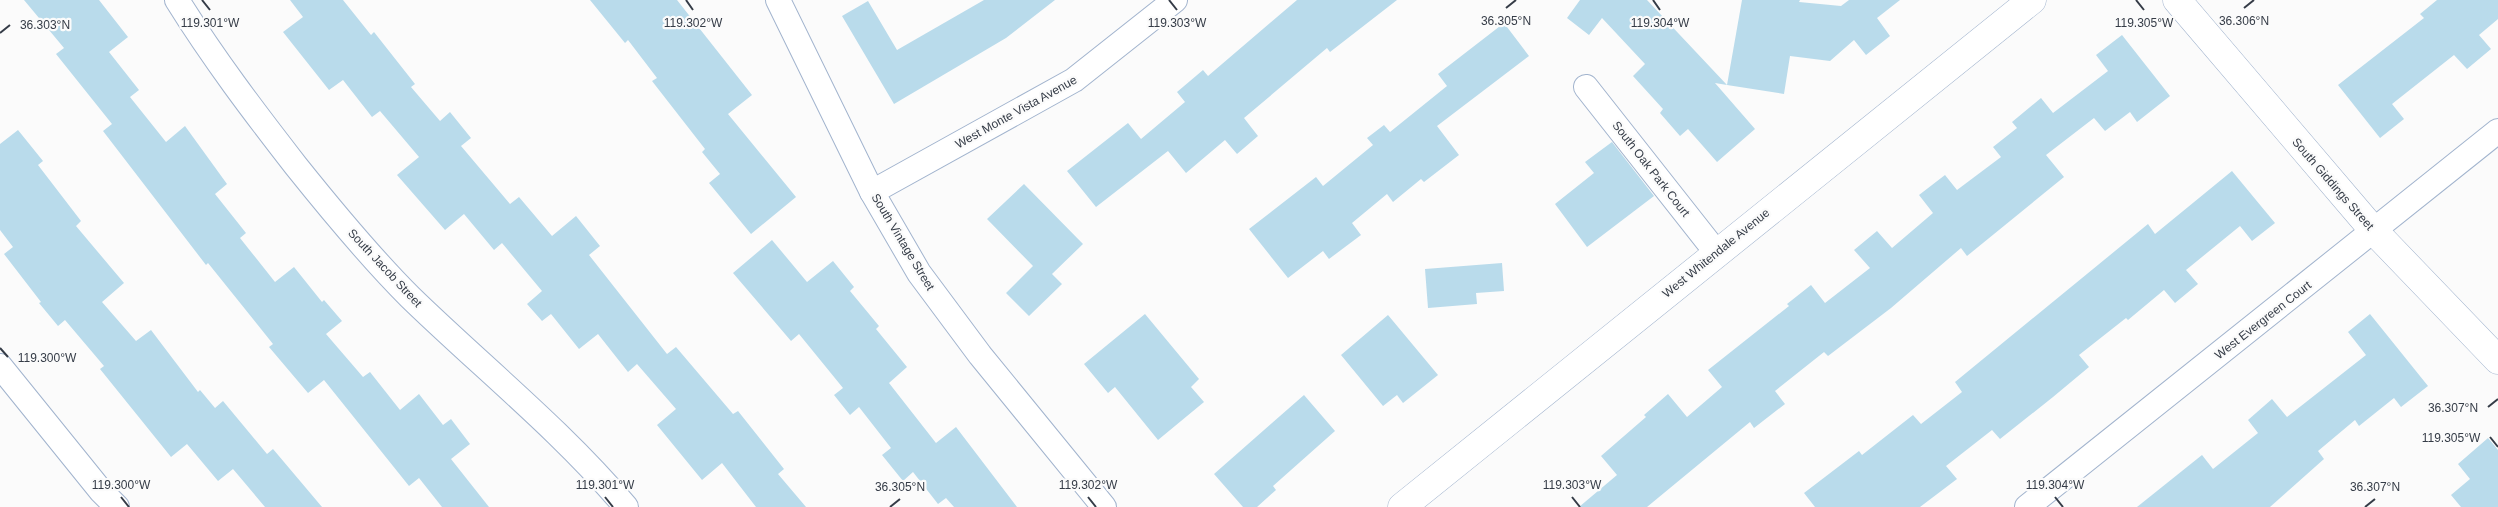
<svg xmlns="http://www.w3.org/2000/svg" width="2498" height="507" font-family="Helvetica,sans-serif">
<rect width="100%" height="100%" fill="#fbfbfb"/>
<g fill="#b9dbeb">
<path d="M 24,0 L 99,0 L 128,37 L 109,52 L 139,90 L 130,97 L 166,142 L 185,126 L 227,184 L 215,194 L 246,233 L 240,238 L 275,282 L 294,267 L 322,302 L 324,300 L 342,321 L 326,334 L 363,377 L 370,372 L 400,410 L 419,394 L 443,425 L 451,419 L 470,444 L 451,459 L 489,507 L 442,507 L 419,478 L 409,486 L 324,380 L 308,393 L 269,347 L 273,344 L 208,263 L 206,265 L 103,131 L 112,124 L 56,54 L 64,48 Z"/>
<path d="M 290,0 L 343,0 L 371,35 L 374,32 L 415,84 L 411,87 L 440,121 L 450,112 L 471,138 L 461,146 L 510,204 L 519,197 L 552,236 L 576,216 L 600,246 L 589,255 L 667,354 L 676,347 L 733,414 L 738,411 L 784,469 L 778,474 L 806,507 L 756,507 L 722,463 L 702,480 L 657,425 L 676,409 L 637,364 L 628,372 L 598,334 L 579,349 L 551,314 L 542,321 L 527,304 L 542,291 L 502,243 L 494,250 L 464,214 L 445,230 L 397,175 L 419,157 L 380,111 L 372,117 L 343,80 L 329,90 L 283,32 L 303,17 Z"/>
<path d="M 590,0 L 677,0 L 752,95 L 728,114 L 796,197 L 751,234 L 709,183 L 720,174 L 702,152 L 705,149 L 652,81 L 657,78 L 628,40 L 625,43 Z"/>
<path d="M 984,0 L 1055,0 L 1006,38 L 894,104 L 842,16 L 868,1 L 897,50 Z"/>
<path d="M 1297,0 L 1397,0 L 1330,52 L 1327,48 L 1244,118 L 1258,136 L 1237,154 L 1225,140 L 1186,173 L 1168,151 L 1096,207 L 1067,171 L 1128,123 L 1141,139 L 1185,102 L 1177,92 L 1203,70 L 1208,76 Z"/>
<path d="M 1580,0 L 1647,0 L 1727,85 L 1715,83 L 1755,129 L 1717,162 L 1688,129 L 1680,136 L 1660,113 L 1663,109 L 1633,76 L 1645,64 L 1602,18 L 1589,35 L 1567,18 Z"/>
<path d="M 1742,0 L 1800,0 L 1799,2 L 1841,6 L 1849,0 L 1900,0 L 1877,18 L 1890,36 L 1866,55 L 1854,40 L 1830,61 L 1790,56 L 1784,94 L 1727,85 Z"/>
<path d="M 2437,0 L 2498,0 L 2498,19 L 2479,35 L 2491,49 L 2467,69 L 2454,55 L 2392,104 L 2404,119 L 2380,138 L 2338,85 L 2424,18 L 2420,14 Z"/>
<path d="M 1504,23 L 1529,56 L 1437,126 L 1459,155 L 1424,182 L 1421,179 L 1393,202 L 1387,194 L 1352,223 L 1361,235 L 1329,259 L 1323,251 L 1288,278 L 1249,229 L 1316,177 L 1323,186 L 1373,145 L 1367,138 L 1384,125 L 1390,132 L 1447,86 L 1438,74 Z"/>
<path d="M 2122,35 L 2170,96 L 2137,122 L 2130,112 L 2105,131 L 2094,118 L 2046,155 L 2064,177 L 1967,256 L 1961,248 L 1891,308 L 1828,356 L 1824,352 L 1775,391 L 1785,404 L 1754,428 L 1750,422 L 1647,507 L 1579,507 L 1617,475 L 1601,456 L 1646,417 L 1644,415 L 1668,394 L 1687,417 L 1722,387 L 1708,370 L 1789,306 L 1787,304 L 1811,285 L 1825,303 L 1870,268 L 1854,250 L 1877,231 L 1892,248 L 1933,213 L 1919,195 L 1945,175 L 1957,190 L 2001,157 L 1993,147 L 2017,128 L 2012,122 L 2041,98 L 2053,113 L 2108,71 L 2096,55 Z"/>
<path d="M 18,130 L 43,161 L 38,165 L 81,221 L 76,226 L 124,283 L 102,302 L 136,341 L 151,330 L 198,392 L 200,390 L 215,408 L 223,401 L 267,454 L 273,449 L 322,507 L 265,507 L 233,469 L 218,481 L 187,444 L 171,457 L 100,369 L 104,366 L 65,320 L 58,326 L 39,303 L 41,302 L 4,254 L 13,247 L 0,230 L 0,144 Z"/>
<path d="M 1612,142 L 1654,196 L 1587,247 L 1555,204 L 1594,173 L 1585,162 Z"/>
<path d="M 2232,171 L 2275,223 L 2252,241 L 2240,226 L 2186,270 L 2198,284 L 2175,303 L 2164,290 L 2128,320 L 2126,318 L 2079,355 L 2089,367 L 2053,397 L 2000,439 L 1992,430 L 1946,466 L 1957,479 L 1920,507 L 1815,507 L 1804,493 L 1859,451 L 1862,455 L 1913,415 L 1921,424 L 1962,392 L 1955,382 L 2148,224 L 2155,234 Z"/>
<path d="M 1024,184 L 1083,244 L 1052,274 L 1062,284 L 1029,316 L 1006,293 L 1033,266 L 987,219 Z"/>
<path d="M 772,240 L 807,282 L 833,261 L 854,287 L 850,291 L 879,326 L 876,329 L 907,367 L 889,383 L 936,443 L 956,427 L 1017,507 L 954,507 L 946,498 L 938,504 L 913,472 L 903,481 L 882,455 L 891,448 L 859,407 L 850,415 L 834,395 L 843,388 L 799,334 L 791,341 L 733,273 Z"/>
<path d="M 1502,263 L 1504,291 L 1476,293 L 1477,304 L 1428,308 L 1425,269 Z"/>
<path d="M 1145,314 L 1199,379 L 1191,387 L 1204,402 L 1158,440 L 1115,387 L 1108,393 L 1084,364 Z"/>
<path d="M 2370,314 L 2428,386 L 2401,407 L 2394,398 L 2359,426 L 2355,420 L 2318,451 L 2324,459 L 2270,507 L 2137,507 L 2202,455 L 2213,469 L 2258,433 L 2248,420 L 2272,399 L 2287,417 L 2366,355 L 2348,332 Z"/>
<path d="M 1388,315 L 1438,375 L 1403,403 L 1397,395 L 1383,406 L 1341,355 Z"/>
<path d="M 1304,395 L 1335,431 L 1273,486 L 1276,490 L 1257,507 L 1243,507 L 1214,474 Z"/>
<path d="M 2488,438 L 2498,450 L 2498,507 L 2461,507 L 2451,495 L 2470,479 L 2458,464 Z"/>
</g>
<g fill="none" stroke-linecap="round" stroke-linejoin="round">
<g stroke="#a2b4ce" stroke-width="26">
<g id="street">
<path d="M 177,0 C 213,58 254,112 296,166 C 332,211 369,256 410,297 C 482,367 561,430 626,507"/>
<path d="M 778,0 L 872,192 L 919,273 L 980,355 L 1104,507"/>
<path d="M 1586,87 L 1716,252"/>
<path d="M 872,192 L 1074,80 L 1175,0"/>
<path d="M 0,366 L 101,491 L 117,507"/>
<path d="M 2027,507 L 2498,131"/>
</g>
</g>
<g stroke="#a2b4ce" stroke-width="29">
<g id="secondary">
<path d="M 2177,0 L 2374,231 L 2498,360"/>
<path d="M 1402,507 L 2032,0"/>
</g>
</g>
<use href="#street" stroke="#fff" stroke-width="24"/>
<use href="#secondary" stroke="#fff" stroke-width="28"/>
</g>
<path fill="none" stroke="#353c47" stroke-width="2" d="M 202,0 L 210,10M 686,0 L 693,10M 1169,0 L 1177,10M 1653,0 L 1660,10M 2136,0 L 2144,10M 1506,8 L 1516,0M 2244,8 L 2254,0M 0,33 L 10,25M 0,348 L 8,357M 2488,407 L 2498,399M 2490,437 L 2498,447M 121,497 L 129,507M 605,497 L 613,507M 1088,497 L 1096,507M 1572,497 L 1580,507M 2055,497 L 2063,507M 890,507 L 900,499M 2365,507 L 2375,499"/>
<g text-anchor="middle" stroke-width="4.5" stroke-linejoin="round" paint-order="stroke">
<g font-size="12" fill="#353c47" stroke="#fbfbfb">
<text transform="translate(1016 112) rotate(-29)" y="4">West Monte Vista Avenue</text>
<text transform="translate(1651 169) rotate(52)" y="4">South Oak Park Court</text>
<text transform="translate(2333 184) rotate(49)" y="4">South Giddings Street</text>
<text transform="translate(903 242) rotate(59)" y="4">South Vintage Street</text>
<text transform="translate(1716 253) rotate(-39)" y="4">West Whitendale Avenue</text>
<text transform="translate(385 268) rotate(47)" y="4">South Jacob Street</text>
<text transform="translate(2263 320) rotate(-38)" y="4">West Evergreen Court</text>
</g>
</g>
<g font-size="12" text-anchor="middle" fill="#353c47" stroke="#fbfbfb" stroke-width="4.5" stroke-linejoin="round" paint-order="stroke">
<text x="1506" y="25">36.305°N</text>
<text x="2244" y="25">36.306°N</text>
<text x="210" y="27">119.301°W</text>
<text x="693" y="27">119.302°W</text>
<text x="1177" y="27">119.303°W</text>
<text x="1660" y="27">119.304°W</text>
<text x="2144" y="27">119.305°W</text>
<text x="45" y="29">36.303°N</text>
<text x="47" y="362">119.300°W</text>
<text x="2453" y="412">36.307°N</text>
<text x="2451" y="442">119.305°W</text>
<text x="121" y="489">119.300°W</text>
<text x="605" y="489">119.301°W</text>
<text x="1088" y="489">119.302°W</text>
<text x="1572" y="489">119.303°W</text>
<text x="2055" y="489">119.304°W</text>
<text x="900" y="491">36.305°N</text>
<text x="2375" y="491">36.307°N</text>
</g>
</svg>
